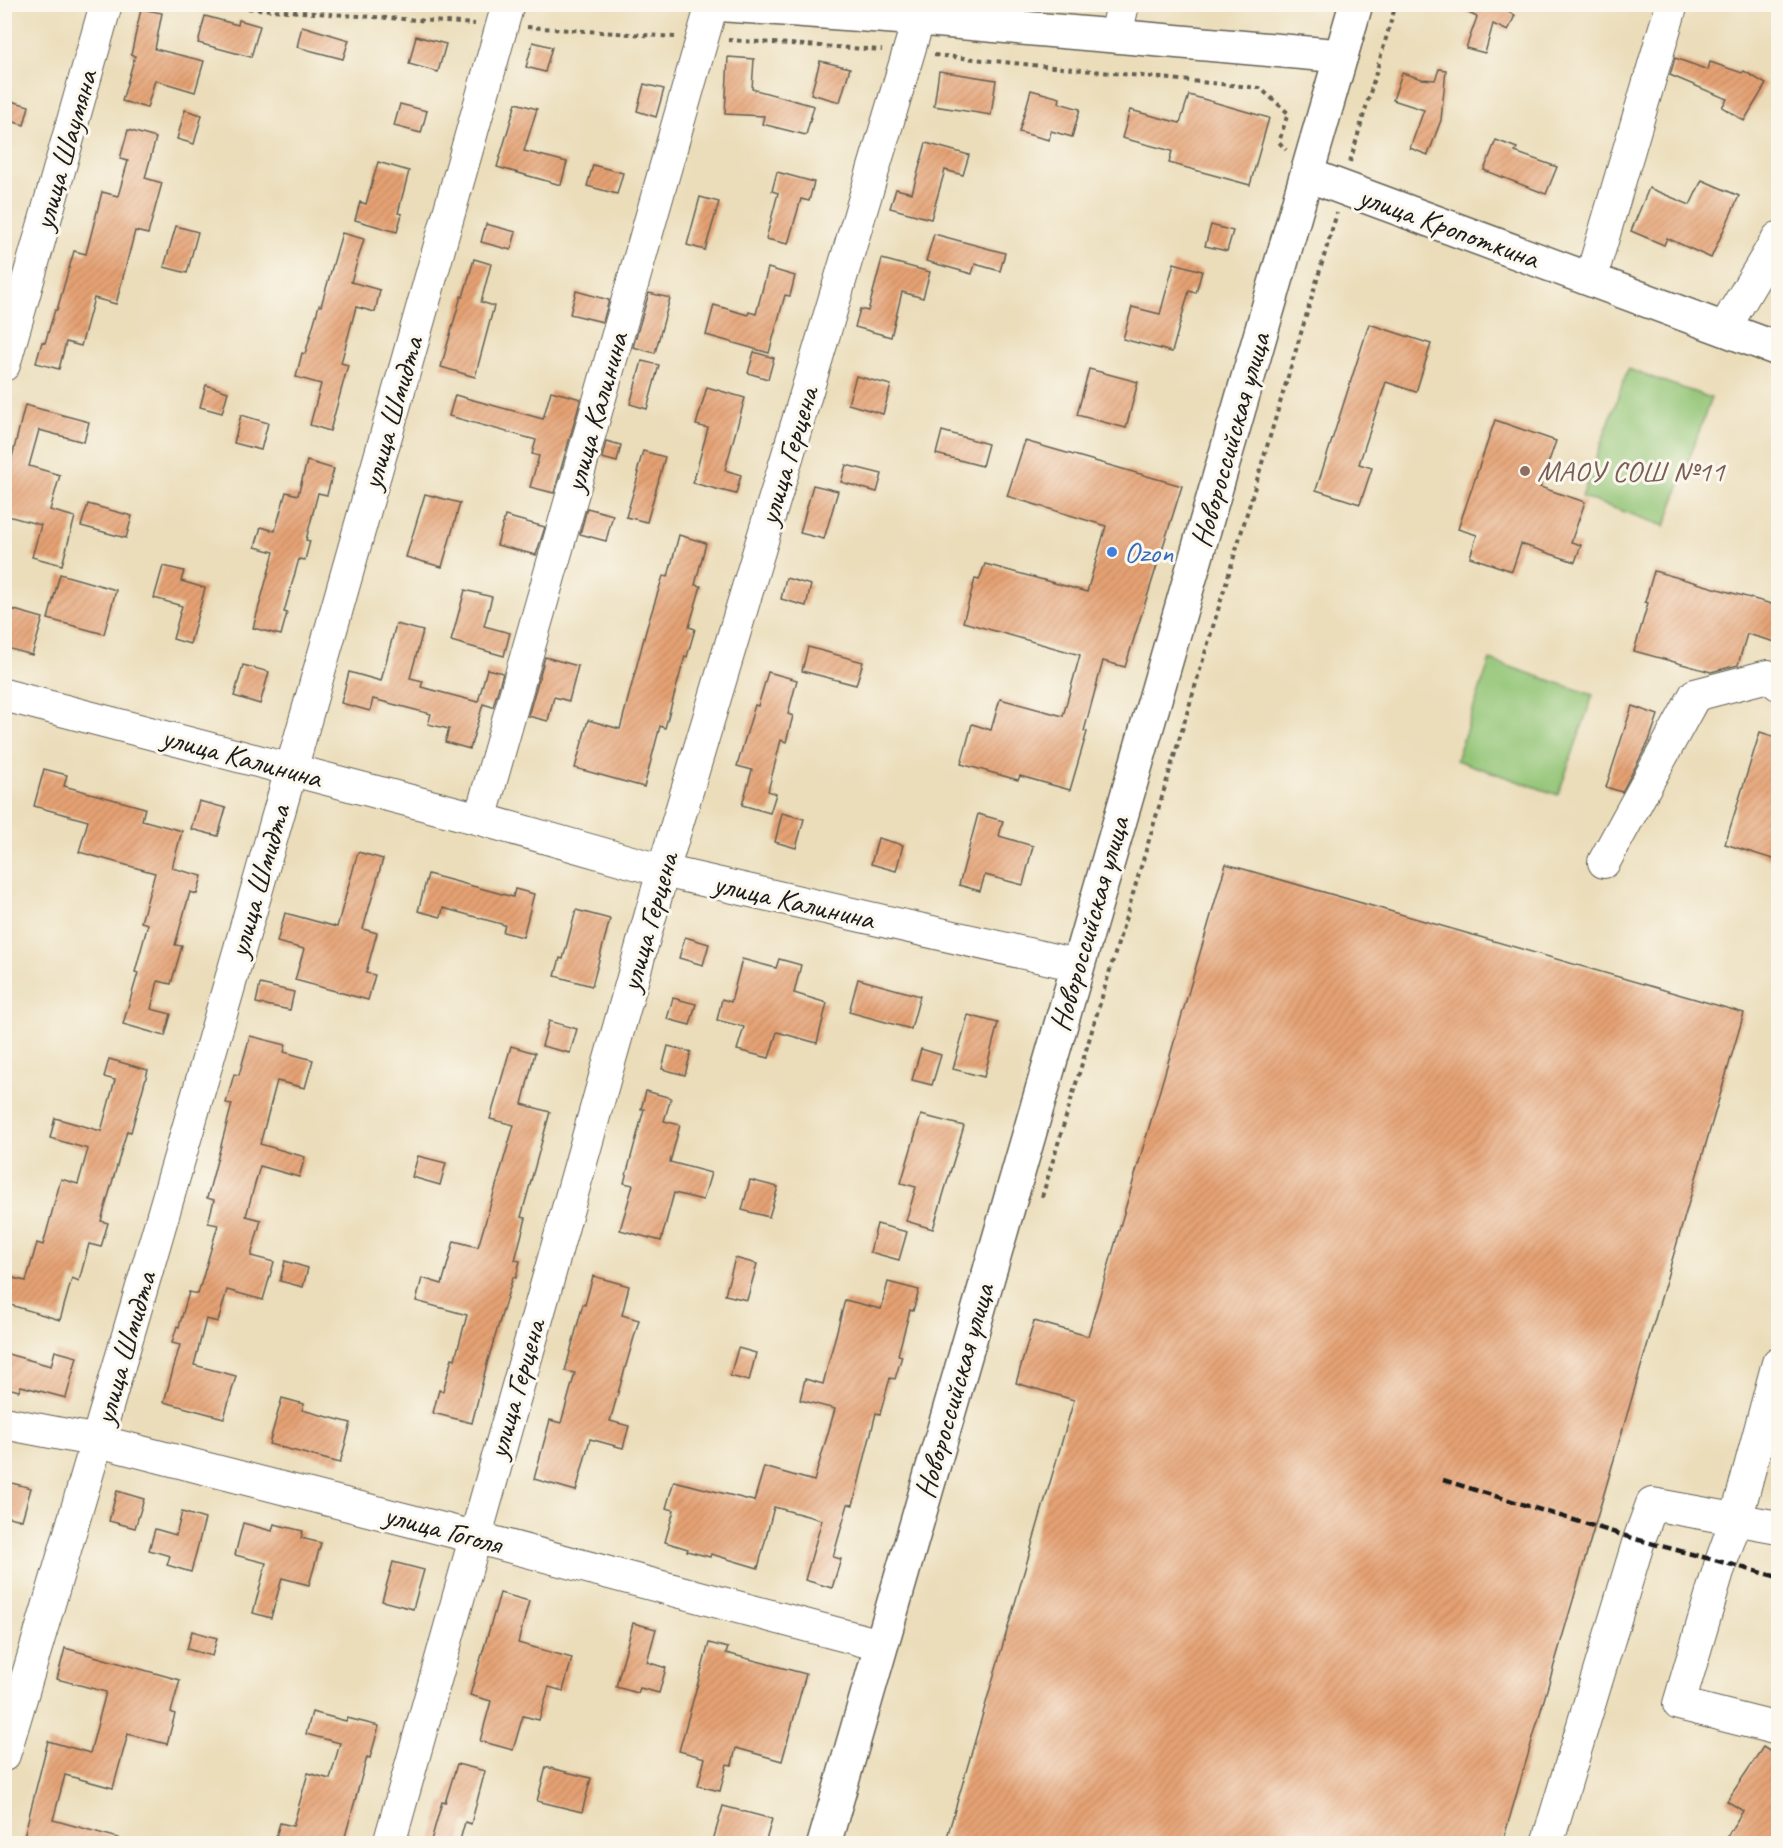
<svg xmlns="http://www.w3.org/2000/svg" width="1783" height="1848" font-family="Caveat,sans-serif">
<defs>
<pattern id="building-hatch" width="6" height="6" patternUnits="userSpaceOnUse" patternTransform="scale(1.5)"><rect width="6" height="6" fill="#e5a173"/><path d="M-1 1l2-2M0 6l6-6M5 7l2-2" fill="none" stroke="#c48a63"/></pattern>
</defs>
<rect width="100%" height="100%" fill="#fbf7ec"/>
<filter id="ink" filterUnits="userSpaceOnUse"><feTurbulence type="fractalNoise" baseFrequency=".0167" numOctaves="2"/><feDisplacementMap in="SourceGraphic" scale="12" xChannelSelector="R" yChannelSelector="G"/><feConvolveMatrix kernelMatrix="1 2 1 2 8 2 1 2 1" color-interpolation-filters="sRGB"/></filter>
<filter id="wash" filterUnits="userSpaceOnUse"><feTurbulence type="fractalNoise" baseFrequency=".008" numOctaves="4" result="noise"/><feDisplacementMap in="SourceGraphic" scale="24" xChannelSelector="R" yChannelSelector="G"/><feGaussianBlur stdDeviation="1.35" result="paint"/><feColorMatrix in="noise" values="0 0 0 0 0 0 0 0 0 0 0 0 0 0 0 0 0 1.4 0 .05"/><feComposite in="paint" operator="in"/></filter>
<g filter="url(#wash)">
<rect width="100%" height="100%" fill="#ebddba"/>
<g fill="#91c475" stroke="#567048" stroke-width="1.5">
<path d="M 1628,369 L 1711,398 L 1665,526 L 1582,497 Z"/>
<path d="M 1490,660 L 1593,695 L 1558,795 L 1456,760 Z"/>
</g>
<g id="blocks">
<g fill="url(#building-hatch)">
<path d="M 1449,4 L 1498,4 L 1498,7 L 1515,15 L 1508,31 L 1493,24 L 1485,53 L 1466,48 L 1477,17 Z"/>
<path d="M 141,9 L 162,13 L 155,49 L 204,61 L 195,92 L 155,80 L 147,108 L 122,101 L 135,56 L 131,55 Z"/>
<path d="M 205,16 L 238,25 L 239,20 L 260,26 L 251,57 L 198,43 Z"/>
<path d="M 302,26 L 349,40 L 343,59 L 297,47 Z"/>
<path d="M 416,36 L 446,44 L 438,72 L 409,64 Z"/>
<path d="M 533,42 L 552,47 L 545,72 L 526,67 Z"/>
<path d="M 728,57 L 754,59 L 752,89 L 814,106 L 806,135 L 762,124 L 764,116 L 725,114 Z"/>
<path d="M 1675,58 L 1708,70 L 1710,62 L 1742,73 L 1744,71 L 1766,84 L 1744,121 L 1722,107 L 1727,99 L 1670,75 Z"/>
<path d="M 820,61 L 850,68 L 840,102 L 811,94 Z"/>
<path d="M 1439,69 L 1446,70 L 1441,120 L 1428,155 L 1410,148 L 1424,110 L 1393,100 L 1402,73 L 1422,79 L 1435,80 Z"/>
<path d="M 939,71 L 996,80 L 991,115 L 934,106 Z"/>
<path d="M 644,84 L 664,89 L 656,117 L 637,111 Z"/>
<path d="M 1031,90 L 1060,98 L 1059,103 L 1080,109 L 1072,137 L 1051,131 L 1049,140 L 1019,132 Z"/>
<path d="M 1189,95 L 1269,118 L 1250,185 L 1169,163 L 1172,151 L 1122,138 L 1130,110 L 1180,123 Z"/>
<path d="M 4,99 L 29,106 L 24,125 L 4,119 Z"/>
<path d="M 516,103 L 537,109 L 524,151 L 567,162 L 561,185 L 497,167 Z"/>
<path d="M 400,104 L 427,111 L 421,133 L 394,126 Z"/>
<path d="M 185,110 L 202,115 L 194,144 L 177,139 Z"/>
<path d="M 128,130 L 156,138 L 145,178 L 162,183 L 148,234 L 135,231 L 116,304 L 94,298 L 81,346 L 66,342 L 59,369 L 36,363 L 42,342 L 45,343 L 55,310 L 57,310 L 74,251 L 86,254 L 102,192 L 118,196 L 128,161 L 120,159 Z"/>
<path d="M 1496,140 L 1517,148 L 1515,152 L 1557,167 L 1546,194 L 1484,170 Z"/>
<path d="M 926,143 L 969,155 L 963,175 L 945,170 L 931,219 L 890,208 L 896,189 L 912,193 Z"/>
<path d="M 378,162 L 409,171 L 398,213 L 402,214 L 397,232 L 355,220 L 360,202 L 366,204 Z"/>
<path d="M 593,165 L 623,173 L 617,194 L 587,186 Z"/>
<path d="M 777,172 L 814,182 L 809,201 L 801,199 L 788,244 L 766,239 L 778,193 L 772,191 Z"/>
<path d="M 1702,180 L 1739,196 L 1711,258 L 1667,238 L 1664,245 L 1631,231 L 1649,188 L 1690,205 Z"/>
<path d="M 700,197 L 719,202 L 705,250 L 687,245 Z"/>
<path d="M 486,224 L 516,232 L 511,250 L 481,242 Z"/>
<path d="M 1211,225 L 1233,231 L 1227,251 L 1205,246 Z"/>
<path d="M 176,226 L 198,232 L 187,273 L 164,267 Z"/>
<path d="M 342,233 L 364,239 L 351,282 L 380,290 L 375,312 L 356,307 L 341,363 L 348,365 L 330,431 L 310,425 L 321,384 L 296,377 L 302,353 L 305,354 L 319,305 L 321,306 Z"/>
<path d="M 934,234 L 1005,253 L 1000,271 L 975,264 L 972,274 L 926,261 Z"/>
<path d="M 474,259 L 491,264 L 481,302 L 494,306 L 475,377 L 441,367 L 461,296 L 463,297 Z"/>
<path d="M 882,259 L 930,272 L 923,298 L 902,292 L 891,337 L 855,327 L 860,309 L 868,311 Z"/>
<path d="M 1174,263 L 1202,271 L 1196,293 L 1189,291 L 1172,352 L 1123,339 L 1132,307 L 1160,314 Z"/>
<path d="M 768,268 L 795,276 L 790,296 L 785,295 L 769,353 L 706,335 L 714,305 L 748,315 L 749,312 L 756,314 Z"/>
<path d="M 576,291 L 609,300 L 603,322 L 570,314 Z"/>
<path d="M 649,293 L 670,298 L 655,353 L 633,347 Z"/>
<path d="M 1369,324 L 1431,344 L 1416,392 L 1386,382 L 1359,464 L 1372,468 L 1360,504 L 1316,490 Z"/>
<path d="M 754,352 L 774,358 L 768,379 L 748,373 Z"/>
<path d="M 642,361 L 659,365 L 647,409 L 630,404 Z"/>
<path d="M 1089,369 L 1138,382 L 1126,428 L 1077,415 Z"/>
<path d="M 856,376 L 891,385 L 883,414 L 848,404 Z"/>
<path d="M 206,385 L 228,392 L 222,413 L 200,407 Z"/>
<path d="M 707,387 L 745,398 L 725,470 L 741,475 L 736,494 L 693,483 L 708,428 L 696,425 Z"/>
<path d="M 551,391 L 581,399 L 554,493 L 530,487 L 539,456 L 532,454 L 536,440 L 449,416 L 455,395 L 543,419 Z"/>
<path d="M 25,405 L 89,422 L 84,442 L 39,430 L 29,466 L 60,475 L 50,510 L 75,517 L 62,565 L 32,557 L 41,525 L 4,515 L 4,489 Z"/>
<path d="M 241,415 L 268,423 L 261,450 L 234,443 Z"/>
<path d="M 1495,420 L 1556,441 L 1540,487 L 1585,502 L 1571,542 L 1581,545 L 1575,562 L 1521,544 L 1512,571 L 1470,557 L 1477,535 L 1458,529 Z"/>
<path d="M 942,431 L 988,444 L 982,466 L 936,454 Z"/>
<path d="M 606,441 L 621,445 L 617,462 L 602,458 Z"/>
<path d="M 1025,441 L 1182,486 L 1125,667 L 1103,661 L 1084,731 L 1087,732 L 1070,790 L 1020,776 L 1018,780 L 961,764 L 972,724 L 991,730 L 1000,699 L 1063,716 L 1080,655 L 963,622 L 975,579 L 979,580 L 985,564 L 1087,592 L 1106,526 L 1007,496 Z"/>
<path d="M 643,451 L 665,457 L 647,522 L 626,517 L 639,473 L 637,472 Z"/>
<path d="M 307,461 L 334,469 L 327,495 L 318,493 L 306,540 L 310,541 L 305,560 L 299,559 L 284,612 L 287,613 L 281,635 L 253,628 L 274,552 L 255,547 L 261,527 L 275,531 L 286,492 L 298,495 Z"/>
<path d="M 846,465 L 882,474 L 877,492 L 841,482 Z"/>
<path d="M 813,485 L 838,491 L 824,539 L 800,533 Z"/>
<path d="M 425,494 L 460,503 L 442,567 L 406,557 Z"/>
<path d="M 88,504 L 132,516 L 126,538 L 81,526 Z"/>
<path d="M 587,508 L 613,515 L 606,541 L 580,534 Z"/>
<path d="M 505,516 L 545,527 L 536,555 L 497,545 Z"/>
<path d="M 679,535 L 706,543 L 695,585 L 701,586 L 689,627 L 695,629 L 687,657 L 685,656 L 665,728 L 660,726 L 644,787 L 575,768 L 588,720 L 620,729 L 647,627 L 663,576 L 668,577 Z"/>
<path d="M 163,566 L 184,571 L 181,581 L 205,588 L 190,644 L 173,639 L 182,606 L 154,598 Z"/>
<path d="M 1654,571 L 1779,606 L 1779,643 L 1747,634 L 1738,665 L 1711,672 L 1634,651 L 1648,603 L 1645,602 Z"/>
<path d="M 60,574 L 116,590 L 104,634 L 48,619 Z"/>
<path d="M 786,578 L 811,585 L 806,606 L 781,599 Z"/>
<path d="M 465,590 L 492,597 L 484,626 L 510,633 L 504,656 L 451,641 Z"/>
<path d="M 4,607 L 43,618 L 32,655 L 7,648 L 11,632 L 4,630 Z"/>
<path d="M 396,624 L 423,631 L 410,678 L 423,681 L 421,687 L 478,702 L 487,669 L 503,673 L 493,707 L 483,704 L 470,749 L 445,742 L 449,729 L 428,724 L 431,714 L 373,699 L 370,711 L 341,703 L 349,672 L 381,681 Z"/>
<path d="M 808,647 L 863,662 L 856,685 L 802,671 Z"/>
<path d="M 545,657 L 578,666 L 569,701 L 554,697 L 548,721 L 528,716 Z"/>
<path d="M 243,665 L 269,672 L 260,704 L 234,696 Z"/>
<path d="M 768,672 L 797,680 L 788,714 L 793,716 L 786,742 L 781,740 L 768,791 L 776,794 L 770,813 L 742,805 L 752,770 L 737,766 L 755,705 L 758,706 Z"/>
<path d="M 1632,706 L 1658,715 L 1649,741 L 1622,792 L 1606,787 Z"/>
<path d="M 1760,732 L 1779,738 L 1779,861 L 1725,844 Z"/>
<path d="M 44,769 L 67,775 L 64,786 L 145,808 L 142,820 L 182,831 L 172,868 L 202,876 L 197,894 L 190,892 L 175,945 L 182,946 L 171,984 L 158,981 L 151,1009 L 171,1014 L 165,1036 L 123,1024 L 138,973 L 135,972 L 148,924 L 141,922 L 155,873 L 79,852 L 88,821 L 34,806 Z"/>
<path d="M 199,801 L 226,808 L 218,836 L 191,829 Z"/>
<path d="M 782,813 L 804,819 L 796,848 L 775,842 Z"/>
<path d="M 978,814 L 1003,821 L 999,836 L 1033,846 L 1023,885 L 985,875 L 980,891 L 959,885 Z"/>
<path d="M 878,838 L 903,845 L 896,871 L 871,864 Z"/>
<path d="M 358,852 L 383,859 L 363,929 L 377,933 L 366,973 L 375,975 L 368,1000 L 295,980 L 304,949 L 277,942 L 285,913 L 337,927 Z"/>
<path d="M 1226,864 L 1744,1013 L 1502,1844 L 945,1844 L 1074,1400 L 1016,1383 L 1034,1321 L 1088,1336 Z"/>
<path d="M 428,874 L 513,897 L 515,889 L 534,894 L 523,937 L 503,932 L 505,925 L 443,908 L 441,917 L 418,911 Z"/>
<path d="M 576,910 L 610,919 L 592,986 L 555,976 L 560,958 L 563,959 Z"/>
<path d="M 685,937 L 709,944 L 703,965 L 679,958 Z"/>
<path d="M 742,959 L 776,968 L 779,959 L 801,965 L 794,993 L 827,1003 L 817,1043 L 777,1032 L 769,1058 L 737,1050 L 744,1027 L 717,1020 L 722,999 L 731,1002 Z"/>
<path d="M 858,979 L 920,996 L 911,1029 L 849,1012 Z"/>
<path d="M 260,984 L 294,992 L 290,1010 L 256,1003 Z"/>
<path d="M 673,998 L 696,1004 L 690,1025 L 667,1019 Z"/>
<path d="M 968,1015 L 998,1023 L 984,1077 L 953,1069 Z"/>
<path d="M 549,1021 L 577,1029 L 570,1053 L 542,1046 Z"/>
<path d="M 250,1036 L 286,1045 L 284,1052 L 313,1060 L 305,1088 L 277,1081 L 260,1144 L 305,1157 L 299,1177 L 260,1166 L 246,1216 L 261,1220 L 251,1256 L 274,1262 L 263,1300 L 227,1290 L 218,1322 L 206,1319 L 194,1365 L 236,1376 L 224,1418 L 164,1402 L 180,1345 L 172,1343 L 177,1326 L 179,1327 L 189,1292 L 198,1294 L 218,1225 L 208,1223 L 214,1200 L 207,1198 L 232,1104 L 226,1103 L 234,1074 L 239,1075 Z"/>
<path d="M 511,1046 L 535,1053 L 522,1104 L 550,1112 L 521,1217 L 526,1218 L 515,1260 L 520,1261 L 516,1278 L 513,1277 L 488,1360 L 472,1423 L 433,1413 L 439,1390 L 443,1391 L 452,1358 L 455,1359 L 467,1315 L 416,1301 L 422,1278 L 442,1284 L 454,1241 L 478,1247 L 514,1125 L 490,1119 Z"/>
<path d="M 668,1046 L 691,1052 L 685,1075 L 662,1069 Z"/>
<path d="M 921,1049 L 941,1055 L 932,1085 L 912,1080 Z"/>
<path d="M 109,1059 L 148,1070 L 131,1132 L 127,1131 L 101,1221 L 108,1223 L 101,1247 L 89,1244 L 79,1281 L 72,1278 L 60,1320 L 4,1303 L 4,1276 L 26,1281 L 37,1243 L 43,1245 L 61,1179 L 78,1184 L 88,1149 L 50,1138 L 55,1118 L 101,1131 L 115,1080 L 104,1077 Z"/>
<path d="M 646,1091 L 671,1098 L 664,1121 L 680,1125 L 670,1162 L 711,1173 L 703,1200 L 674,1193 L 661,1241 L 620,1230 L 633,1185 L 624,1183 L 644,1109 L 641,1109 Z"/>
<path d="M 921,1115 L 964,1126 L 933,1229 L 906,1221 L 916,1187 L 901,1183 Z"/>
<path d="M 418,1156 L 446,1163 L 440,1185 L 412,1177 Z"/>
<path d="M 750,1180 L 778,1187 L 769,1217 L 742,1210 Z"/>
<path d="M 877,1224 L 907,1232 L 899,1260 L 870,1252 Z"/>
<path d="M 735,1258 L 757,1264 L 747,1300 L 725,1295 Z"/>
<path d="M 285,1261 L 308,1268 L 303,1287 L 280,1281 Z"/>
<path d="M 593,1276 L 629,1286 L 622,1315 L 639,1320 L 610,1421 L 629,1426 L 623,1448 L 590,1439 L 576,1491 L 534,1479 L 550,1420 L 561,1423 L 575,1373 L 565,1371 L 583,1304 L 585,1305 Z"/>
<path d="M 888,1282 L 919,1290 L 913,1311 L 910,1310 L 898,1355 L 902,1356 L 895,1379 L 890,1378 L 880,1414 L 876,1413 L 853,1505 L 848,1504 L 833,1557 L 841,1559 L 832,1588 L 805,1580 L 822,1520 L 774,1507 L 758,1568 L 711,1554 L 710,1557 L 687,1551 L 688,1549 L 665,1542 L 674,1510 L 666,1508 L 674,1481 L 754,1501 L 764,1467 L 814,1481 L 835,1409 L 800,1400 L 805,1379 L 823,1384 L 845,1300 L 881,1309 Z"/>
<path d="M 738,1348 L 756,1353 L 749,1381 L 730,1376 Z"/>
<path d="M 55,1351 L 77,1357 L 66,1398 L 21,1386 L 19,1391 L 4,1387 L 4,1353 L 51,1366 Z"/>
<path d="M 282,1398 L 304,1404 L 302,1410 L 351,1423 L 340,1463 L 269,1444 Z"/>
<path d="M 4,1481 L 31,1488 L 22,1520 L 4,1516 Z"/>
<path d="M 117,1491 L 144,1499 L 135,1528 L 109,1521 Z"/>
<path d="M 182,1512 L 205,1519 L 191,1572 L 167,1565 L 170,1556 L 149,1550 L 155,1529 L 176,1535 Z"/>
<path d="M 243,1523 L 272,1531 L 274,1524 L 303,1531 L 301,1538 L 321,1543 L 309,1585 L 282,1578 L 271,1618 L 253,1613 L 266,1563 L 235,1555 Z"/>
<path d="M 393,1562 L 424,1570 L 413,1609 L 382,1601 Z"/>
<path d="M 500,1593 L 529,1601 L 518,1643 L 572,1658 L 563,1691 L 549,1687 L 539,1720 L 523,1716 L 513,1750 L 480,1741 L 491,1701 L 470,1695 Z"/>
<path d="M 633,1623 L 656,1629 L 647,1662 L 666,1668 L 659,1693 L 640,1688 L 638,1693 L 616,1687 Z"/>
<path d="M 192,1631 L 217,1638 L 212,1656 L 187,1649 Z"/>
<path d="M 709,1643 L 728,1648 L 726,1653 L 806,1674 L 782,1761 L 736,1748 L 732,1765 L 727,1764 L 720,1791 L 698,1786 L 705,1758 L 679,1751 Z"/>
<path d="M 65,1648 L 180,1680 L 171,1712 L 175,1714 L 167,1744 L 128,1734 L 113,1788 L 65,1775 L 53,1820 L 119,1838 L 119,1844 L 22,1844 L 48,1741 L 90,1753 L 106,1692 L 57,1679 Z"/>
<path d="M 312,1712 L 346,1721 L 347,1718 L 379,1726 L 370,1758 L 367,1757 L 343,1844 L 274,1844 L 280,1823 L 293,1826 L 308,1773 L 330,1779 L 340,1743 L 306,1734 Z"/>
<path d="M 1763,1747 L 1779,1757 L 1779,1844 L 1722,1844 L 1743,1811 L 1727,1801 Z"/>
<path d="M 457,1764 L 485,1771 L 471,1824 L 465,1822 L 459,1844 L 430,1844 L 442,1802 L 445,1803 Z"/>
<path d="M 546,1767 L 591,1778 L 582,1812 L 537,1801 Z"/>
<path d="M 723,1806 L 772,1819 L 765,1844 L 712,1844 Z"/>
</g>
</g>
</g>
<g filter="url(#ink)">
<use href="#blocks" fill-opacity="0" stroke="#646053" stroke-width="1.5"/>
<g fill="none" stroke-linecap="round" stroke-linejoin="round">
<g stroke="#646053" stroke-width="34">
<g id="minor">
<path d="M 1116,36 L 1123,4"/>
<path d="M 1591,278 L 1672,4"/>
<path d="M 1724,329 L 1778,238"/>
<path d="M 4,365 L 106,4"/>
<path d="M 4,695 L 480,819 L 663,871 L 1077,965"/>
<path d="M 480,819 L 712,4"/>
<path d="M 1604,862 L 1695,695 L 1768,676 L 1778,684"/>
<path d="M 1778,1363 L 1736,1520 L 1721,1562 L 1679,1704 L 1778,1729"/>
<path d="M 4,1423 L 98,1441 L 474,1537 L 880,1645"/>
<path d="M 4,1755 C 178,1173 343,589 508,4"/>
<path d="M 389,1844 L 663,871 L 923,4"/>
<path d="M 1547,1844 L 1639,1540 L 1652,1504 L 1778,1527"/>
</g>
</g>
<g stroke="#646053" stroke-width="36">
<g id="major">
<path d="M 713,4 L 920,19 L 1341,56"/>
<path d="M 1308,175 L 1778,349"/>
<path d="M 824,1844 L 1356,4"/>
</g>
</g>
<g stroke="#646053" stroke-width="4" stroke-dasharray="4.5 4.5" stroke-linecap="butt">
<path d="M 185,4 L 475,24"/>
<path d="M 527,27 L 675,37"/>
<path d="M 728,40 L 882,50"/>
<path d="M 934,55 L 1260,88 L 1288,113 L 1279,142 L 1286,150"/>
<path d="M 1350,162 L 1396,4"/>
<path d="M 1042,1197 L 1337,213"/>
</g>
<use href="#minor" stroke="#fff" stroke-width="32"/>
<use href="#major" stroke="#fff" stroke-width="33"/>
<path stroke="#1c1c1c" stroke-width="4.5" stroke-dasharray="9 4.5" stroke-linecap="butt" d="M 1443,1480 L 1639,1540 L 1778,1577"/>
</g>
</g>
<circle fill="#8d6e63" stroke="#fbf7ec" stroke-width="2" cx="1525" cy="471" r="6"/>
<circle fill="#3f7fe0" stroke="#fbf7ec" stroke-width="2" cx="1112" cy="552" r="6"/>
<g text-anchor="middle" stroke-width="6" stroke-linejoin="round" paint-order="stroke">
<g font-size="30" fill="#1c1c1c" stroke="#fbf7ec">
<text transform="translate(65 150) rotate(-74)" y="10">улица Шаумяна</text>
<text transform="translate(1449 227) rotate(20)" y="10">улица Кропоткина</text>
<text transform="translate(596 412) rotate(-74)" y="10">улица Калинина</text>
<text transform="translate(392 413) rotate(-74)" y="10">улица Шмидта</text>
<text transform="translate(1230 440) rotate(-74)" y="10">Новороссийская улица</text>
<text transform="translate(788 456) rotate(-73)" y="10">улица Герцена</text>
<text transform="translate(242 757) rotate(15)" y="10">улица Калинина</text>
<text transform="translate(259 881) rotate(-74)" y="10">улица Шмидта</text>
<text transform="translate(794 901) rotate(13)" y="10">улица Калинина</text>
<text transform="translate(649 922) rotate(-74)" y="10">улица Герцена</text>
<text transform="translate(1089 924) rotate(-74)" y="10">Новороссийская улица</text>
<text transform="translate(125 1348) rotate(-74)" y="10">улица Шмидта</text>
<text transform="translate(516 1389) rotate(-74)" y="10">улица Герцена</text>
<text transform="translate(954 1391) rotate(-74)" y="10">Новороссийская улица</text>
<text transform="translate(443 1529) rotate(15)" y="10">улица Гоголя</text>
</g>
<g font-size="30" fill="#785e54" stroke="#fbf7ec" text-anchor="start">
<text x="1537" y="481">МАОУ СОШ №11</text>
</g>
<g font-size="30" fill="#366cbe" stroke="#fbf7ec" text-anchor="start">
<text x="1124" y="562">Ozon</text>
</g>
</g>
<rect width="1783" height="1848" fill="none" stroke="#fbf7ec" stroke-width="24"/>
</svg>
